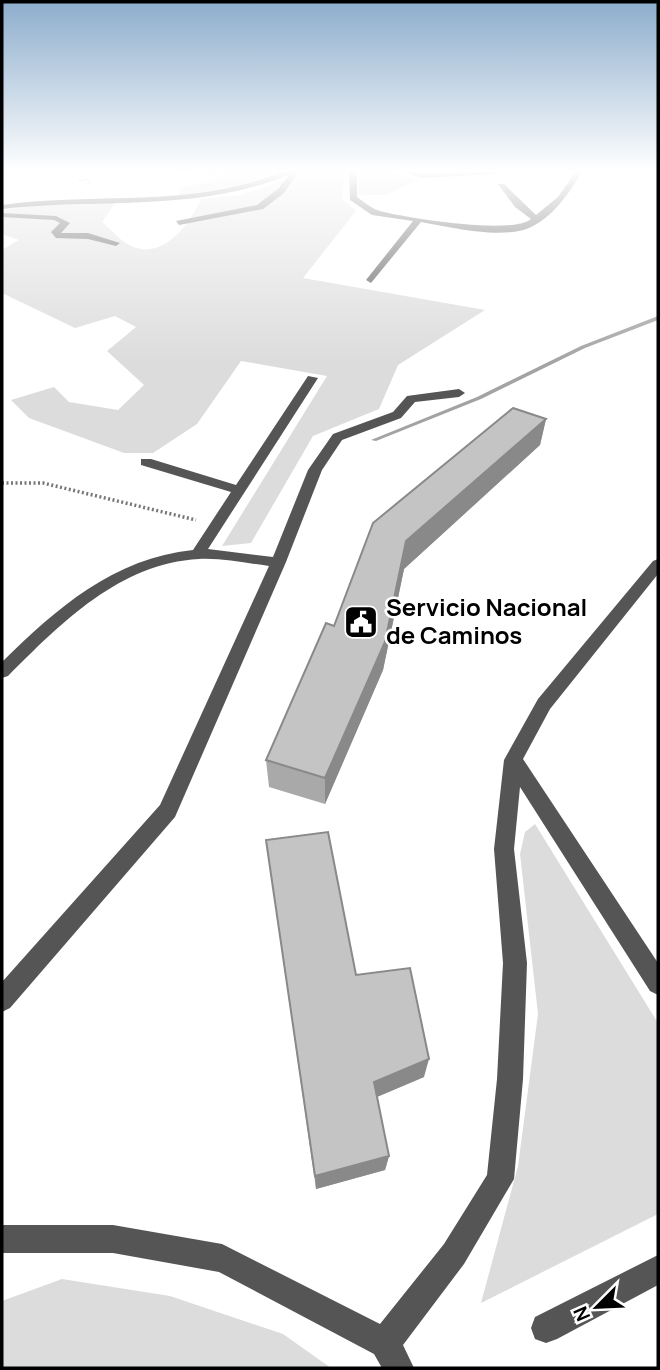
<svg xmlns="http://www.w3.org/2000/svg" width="660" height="1370" font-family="Manrope,sans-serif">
<rect width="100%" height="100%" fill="#fff"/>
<g fill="#dcdcdc">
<path d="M 217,171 L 280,171 L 233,188 L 178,195 L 181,188 L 204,183 L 221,174 Z"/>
<path d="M 310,171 L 345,172 L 342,199 L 356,211 L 303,278 L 485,310 L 398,365 L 379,409 L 313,436 L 251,543 L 222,546 L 327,376 L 241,361 L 197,424 L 153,453 L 124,453 L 29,418 L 11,400 L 54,387 L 69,402 L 118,410 L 144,385 L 107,351 L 136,327 L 115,316 L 75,328 L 2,293 L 2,250 L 19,240 L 2,234 L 2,211 L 18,207 L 116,202 L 102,222 C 111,229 121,242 131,246 C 164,261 190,223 201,199 L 241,195 Z"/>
<path d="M 356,171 L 393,171 L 403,177 L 421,179 L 385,195 L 358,195 L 359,173 Z"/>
<path d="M 535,824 L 658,1023 L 658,1214 L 481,1303 L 518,1166 L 538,1014 L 520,854 L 525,832 Z"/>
<path d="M 62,1279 L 170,1296 L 283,1334 L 331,1368 L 2,1368 L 2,1301 Z"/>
</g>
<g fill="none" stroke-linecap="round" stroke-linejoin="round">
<path fill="#a3a3a3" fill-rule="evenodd" d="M 658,316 L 658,320 L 585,348 L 481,399 L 376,441 L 371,440 L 477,397 L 581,346 Z"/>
<path stroke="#777" stroke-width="2" stroke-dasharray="1 2" stroke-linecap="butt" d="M 84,171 L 78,174 L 86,175 L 87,179 L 79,180 L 89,181 L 90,184 L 86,184"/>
<path stroke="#777" stroke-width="3.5" stroke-dasharray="2 2.5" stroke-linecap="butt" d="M 2,483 L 43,483 L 196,520"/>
<g fill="#555" fill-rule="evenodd">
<path d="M 160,171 L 219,171 L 216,173 Z"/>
<path d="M 284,171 L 299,171 L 284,193 L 263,209 L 179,225 L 176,221 L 257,205 L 278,189 L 290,174 C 199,213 98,198 2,209 L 2,205 C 96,192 194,209 284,171 Z"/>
<path d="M 349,171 L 357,171 L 357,197 C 364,202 372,209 380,211 C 406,218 513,235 531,219 L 515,207 L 498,184 L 504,184 L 536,215 L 558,197 L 576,171 L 583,171 C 570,191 555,215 533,226 C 507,241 449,227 421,222 L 371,283 L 366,280 L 413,221 L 372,215 L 350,200 Z"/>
<path d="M 403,171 L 422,174 L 492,172 L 496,174 L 421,178 Z"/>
<path d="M 2,213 L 56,216 L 70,223 L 61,233 L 88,233 L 120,243 L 116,246 L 88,239 L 56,238 L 51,232 L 60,223 L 54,220 L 2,217 Z"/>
<path d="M 308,376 L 318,378 L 208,549 L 273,557 L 308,470 L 333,434 L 393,412 L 407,396 L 459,389 L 465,393 L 459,397 L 415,402 L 401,418 L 342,440 L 322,470 L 286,562 L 175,817 L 10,1008 L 2,1012 L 2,982 L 160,805 L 269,566 C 246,563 223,558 199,559 C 120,563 61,623 8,676 L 2,678 L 2,662 C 57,608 114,558 193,550 L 231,492 L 141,465 L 141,459 L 151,459 L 236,485 Z"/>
<path d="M 658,559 L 658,574 L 550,709 L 523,759 L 658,963 L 658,995 L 650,991 L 520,787 L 514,849 L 527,963 L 523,1079 L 514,1179 L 464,1264 L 403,1345 L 414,1368 L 382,1368 L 374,1354 L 219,1272 L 113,1253 L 2,1253 L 2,1225 L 113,1225 L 222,1244 L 380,1324 L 444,1244 L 487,1175 L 497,1079 L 503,963 L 494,849 L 504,760 L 538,699 L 653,561 Z"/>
<path d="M 658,1255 L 658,1285 L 557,1339 L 546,1343 L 535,1339 L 531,1328 L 535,1317 Z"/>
</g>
</g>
<g fill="#a9a9a9">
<path d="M 546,419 L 540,445 L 404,569 L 383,670 L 325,804 L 269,787 L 266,760 L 334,626 Z"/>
<path d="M 266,840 L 424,1077 L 377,1097 L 389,1156 L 385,1170 L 316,1189 Z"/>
</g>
<g fill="#898989">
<path d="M 546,419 L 540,445 L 404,569 L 383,670 L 325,804 L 325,778 L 406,541 Z"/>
<path d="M 429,1059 L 424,1077 L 372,1099 L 374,1082 Z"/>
<path d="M 389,1156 L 385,1170 L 316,1189 L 315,1176 Z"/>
</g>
<g fill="#c4c4c4" stroke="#898989" stroke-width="2">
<path d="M 513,408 L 546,419 L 406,541 L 385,642 L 325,778 L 266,760 L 326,623 L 334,626 L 373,523 Z"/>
<path d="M 328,832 L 356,975 L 410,968 L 429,1059 L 374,1082 L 389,1156 L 315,1176 L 266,840 Z"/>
</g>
<linearGradient id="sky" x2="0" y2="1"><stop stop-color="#8cadcc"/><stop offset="0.47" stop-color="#fff"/><stop offset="1" stop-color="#fff" stop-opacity="0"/></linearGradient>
<rect width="660" height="363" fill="url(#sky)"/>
<defs>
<g id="civic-square" transform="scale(1.75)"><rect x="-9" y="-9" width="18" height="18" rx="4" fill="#000" stroke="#fff"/><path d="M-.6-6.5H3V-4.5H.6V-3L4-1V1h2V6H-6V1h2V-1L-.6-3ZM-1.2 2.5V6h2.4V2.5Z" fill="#fff"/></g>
</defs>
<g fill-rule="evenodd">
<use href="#civic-square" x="361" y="622"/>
</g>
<g text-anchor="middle" stroke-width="5" stroke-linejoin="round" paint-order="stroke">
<g font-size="24" font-weight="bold" fill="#000" stroke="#fff" text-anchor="start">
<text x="386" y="616">Servicio Nacional<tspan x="386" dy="28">de Caminos</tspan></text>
</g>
</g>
<rect width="660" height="1370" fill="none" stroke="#000000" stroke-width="7"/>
<g transform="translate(597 1307) rotate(246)" stroke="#ffffff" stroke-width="5" paint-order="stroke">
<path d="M0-5L12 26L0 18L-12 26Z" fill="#000000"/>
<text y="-10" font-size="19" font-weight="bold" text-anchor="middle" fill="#000000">N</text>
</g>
</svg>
